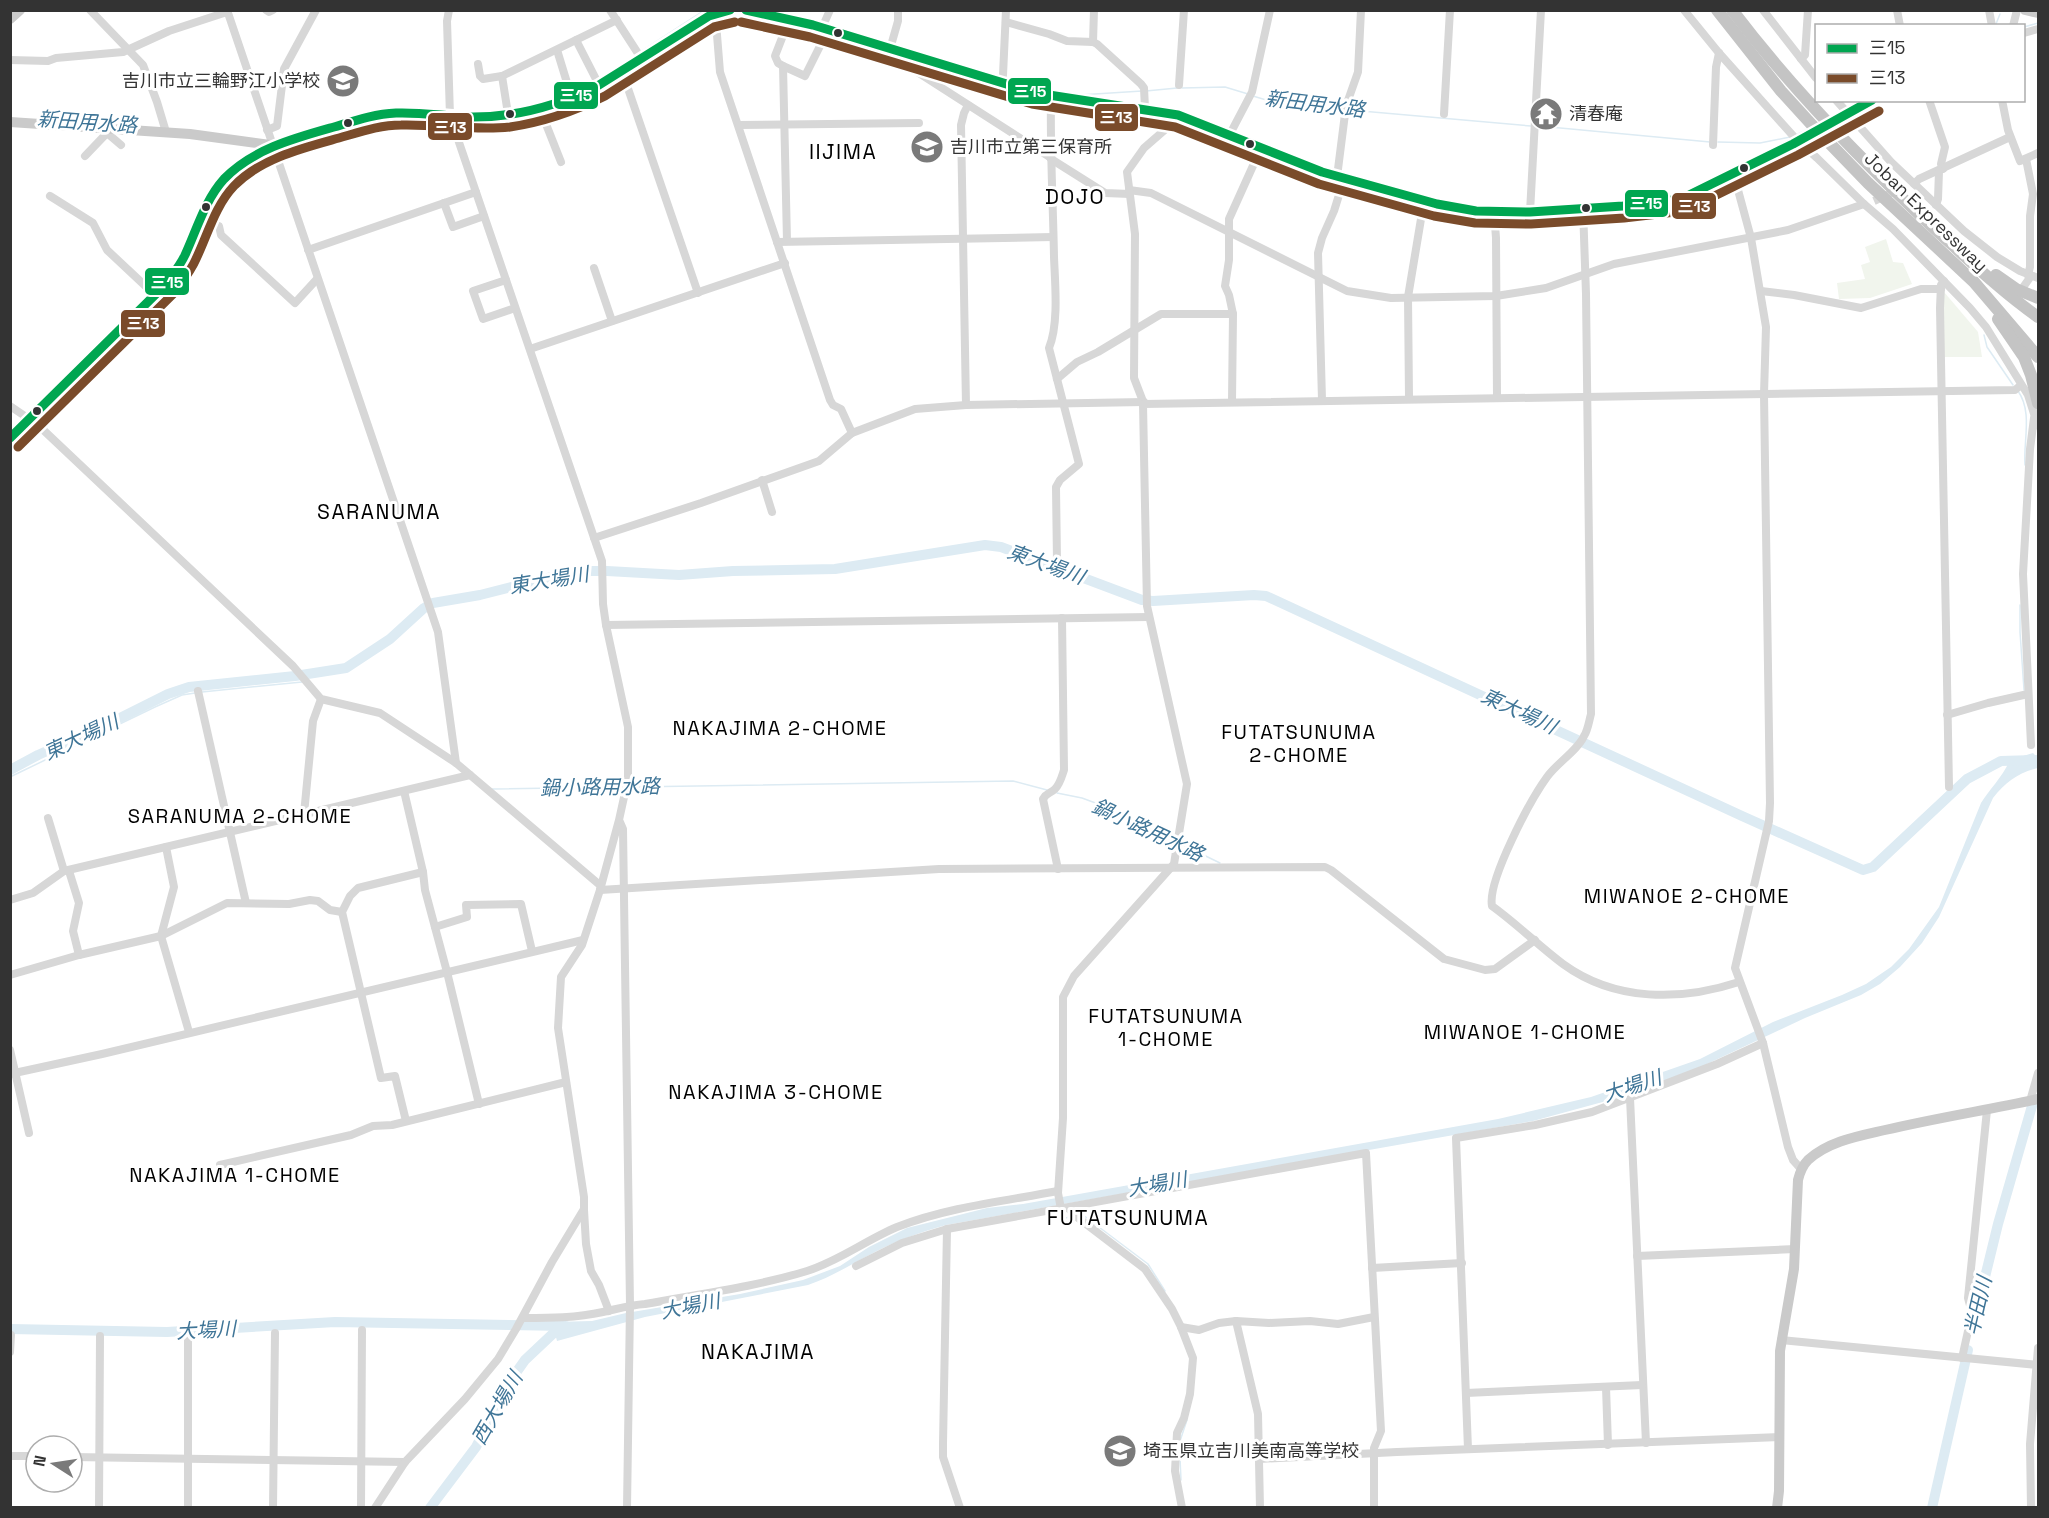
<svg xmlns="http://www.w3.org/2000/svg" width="2049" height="1518" font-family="'Space Grotesk','Noto Sans JP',sans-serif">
<rect width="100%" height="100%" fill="#fff"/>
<g fill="#f1f5ed">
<path d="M 1886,239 L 1893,262 L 1903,263 L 1912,284 L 1870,298 L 1839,299 L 1837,283 L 1865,279 L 1861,265 L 1870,262 L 1865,247 Z"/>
<path d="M 1944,292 L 1978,332 L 1982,357 L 1944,357 Z"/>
</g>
<path fill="#ddebf3" d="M 2033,753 L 2038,758 L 2038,768 C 2018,773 2006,782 1993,798 L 1939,917 L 1922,943 L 1900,967 L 1880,984 L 1861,995 L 1805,1018 L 1675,1079 L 1621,1097 L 1533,1121 L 946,1225 C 921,1232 898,1240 875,1252 C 851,1264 834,1276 808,1285 L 645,1317 L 557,1341 L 552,1322 L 592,1321 L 626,1313 L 740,1294 L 803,1280 L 840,1266 L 869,1247 L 907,1228 L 987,1208 L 1023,1204 L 1498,1119 L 1591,1097 L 1700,1059 L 1773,1022 L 1842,995 L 1866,984 L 1891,967 L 1909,949 L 1939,907 L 1981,803 C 1990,789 2003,776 2010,760 Z"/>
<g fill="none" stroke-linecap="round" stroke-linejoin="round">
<g stroke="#ddebf3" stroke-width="1.5">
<path d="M 770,10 L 822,23"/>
<path d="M 826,24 L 888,43"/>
<path d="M 1996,24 L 2000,14"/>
<path d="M 2024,27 L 2038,23"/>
<path d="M 895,45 L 1000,77"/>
<path d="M 642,51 L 705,10"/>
<path d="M 1005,78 L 1050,91 L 1079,95 L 1142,91"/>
<path d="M 600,79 L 636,56"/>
<path d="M 1182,88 L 1225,87 L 1248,94"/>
<path d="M 1146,91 L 1177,88"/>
<path d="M 576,92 L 593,83"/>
<path d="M 1253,96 L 1276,103 L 1343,109"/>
<path d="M 1849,108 L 1862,100"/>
<path d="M 510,110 L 532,106"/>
<path d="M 1350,110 L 1531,126"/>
<path d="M 1539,126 L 1710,142"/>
<path d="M 1798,134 L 1810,128"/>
<path d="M 1718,142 L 1760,143 L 1790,137"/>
<path d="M 1984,335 L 1987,347 L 2013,385"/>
<path d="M 2018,391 C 2033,412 2023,442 2025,465"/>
<path d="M 2020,605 L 2020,632 L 2024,690"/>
<path d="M 202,692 L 302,682"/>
<path d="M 10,777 L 155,707 L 182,695 L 195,693"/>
<path d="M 630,787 L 1013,781 L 1047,790"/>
<path d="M 492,789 L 622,787"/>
<path d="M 1057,793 L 1082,798 L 1109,808 L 1174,841"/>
<path d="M 1181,844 L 1220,863"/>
<path d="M 1048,1215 L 1065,1218 L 1070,1217"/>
<path d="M 1081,1215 L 1083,1215 L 1148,1264 L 1165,1291"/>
<path d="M 1180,1441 L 1187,1420"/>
<path d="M 1180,1458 L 1181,1480"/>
</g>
<g stroke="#ddebf3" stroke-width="10">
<path d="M 10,770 L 38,755 L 118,719 L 168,694 L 189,687 L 295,676 L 346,668 L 390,639 L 424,608 L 433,603 L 480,595 L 575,571 L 607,571 L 679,575 L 733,571 L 835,569 L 985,545 L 1001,547 L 1142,600 L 1153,601 L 1254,595 L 1266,596 L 1742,816 L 1863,870 L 1873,867 L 1967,779 L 2001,761 L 2038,760"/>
<path d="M 1973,1326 L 1998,1224 L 2032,1106"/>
<path d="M 10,1329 L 167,1332 L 335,1322 L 566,1326"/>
<path d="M 430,1508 L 476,1447 L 508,1384 L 525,1360 L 560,1327 L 564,1327"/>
<path d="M 1932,1508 L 1968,1350"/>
</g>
<path stroke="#d6d6d6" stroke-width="8" stroke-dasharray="8 4" stroke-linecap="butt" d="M 1874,201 L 1902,188"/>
<g stroke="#d7d7d7" stroke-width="8">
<path d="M 90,10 L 143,65 L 157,102 L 166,132"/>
<path d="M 227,10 L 438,632 L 456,763"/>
<path d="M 266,10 L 269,12 L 273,10"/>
<path d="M 610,10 L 641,58"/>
<path d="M 715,10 L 720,72 L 830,400 L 833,405 L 841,409 L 852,433"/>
<path d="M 744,10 L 813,25 L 1036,93 L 1178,115 L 1322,172 L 1437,204 L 1476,211 L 1530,212 L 1623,206 L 1681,199 L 1793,144 L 1873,100"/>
<path d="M 1684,10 L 1719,53 L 1796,139 L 1817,158 L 1864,204 L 1893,229 L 1970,308 L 1986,327 L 2028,395 L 2038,426"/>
<path d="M 1763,10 L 1816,78"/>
<path d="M 1897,10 L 1900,26"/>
<path d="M 1989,10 L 1992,26"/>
<path d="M 1006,22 L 1049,34 L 1067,41 L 1093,42 L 1097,44 L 1141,84 L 1144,88 L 1145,108"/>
<path d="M 2013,26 L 2017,10"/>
<path d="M 822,28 L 830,10"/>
<path d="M 2024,33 L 2038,29"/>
<path d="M 576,40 L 599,85"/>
<path d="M 1093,42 L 1094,10"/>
<path d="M 884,47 L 889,54 L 1051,158"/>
<path d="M 890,49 L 898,21 L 898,10"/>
<path d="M 557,50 L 572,99"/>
<path d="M 1801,59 L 1805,55 L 1808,10"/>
<path d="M 10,60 L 48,61 L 56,58 L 123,52 L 169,31 L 227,12"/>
<path d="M 478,64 L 480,76 L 483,79 L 502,76 L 617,20"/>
<path d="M 783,66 L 778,63 L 775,56 L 789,20"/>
<path d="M 622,71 L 698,293"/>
<path d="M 502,76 L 508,114"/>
<path d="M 1001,83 L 1003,75 L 1006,10"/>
<path d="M 1179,85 L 1184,10"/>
<path d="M 1051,97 C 1050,150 1053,203 1054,257 C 1055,283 1059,324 1049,348 L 1079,464 L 1060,480 L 1056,487 L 1057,562"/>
<path d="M 1836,100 L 1891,162 L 1964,231 L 1997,257 L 2020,271 L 2038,278"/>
<path d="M 1929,100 L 1945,147 L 1941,164 L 1943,169"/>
<path d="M 2002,100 L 2008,130 L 2020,161 L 2038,153"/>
<path d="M 540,109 L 561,162"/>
<path d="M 1444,114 L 1450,10"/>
<path d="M 739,125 L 919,123"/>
<path d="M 267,130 L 277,126 L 284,69 L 316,10"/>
<path d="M 107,133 L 121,145"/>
<path d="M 1230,134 L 1252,92 L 1270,10"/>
<path d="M 272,145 L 368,117 C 385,114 402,112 419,113 C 429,113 440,116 451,116 C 502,119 554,111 599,85 L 709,16 L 732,10"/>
<path d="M 1713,145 L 1716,67 L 1719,53"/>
<path d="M 85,156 L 107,133 L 108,129"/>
<path d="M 1051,159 L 1105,193 L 1130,194"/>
<path d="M 2026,159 L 2033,194 L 2030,216 L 2030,267 L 2028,275"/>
<path d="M 1739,170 L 1740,179 L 1738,190 L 1751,238 L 1766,327 L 1764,394 L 1770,803 L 1769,821 L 1735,968 L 1763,1043 L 1788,1147 L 1793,1160 L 1801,1169"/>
<path d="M 1337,177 L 1346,106 L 1358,72 L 1361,10"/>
<path d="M 1914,184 L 1919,179 L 2010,137"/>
<path d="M 1129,190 L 1151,193 L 1347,291 L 1391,298 L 1496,296 L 1546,288 L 1614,264 L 1788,230 L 1864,204"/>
<path d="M 50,196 L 93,223 L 107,250 L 155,295"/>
<path d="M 444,203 L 453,227 L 484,216"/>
<path d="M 1936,205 L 1938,199 L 1939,171"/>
<path d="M 1583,208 L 1586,294 L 1591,714 C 1589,721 1588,730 1584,736 C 1578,750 1557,763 1547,777 C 1531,799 1487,881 1492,906 C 1517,924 1539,946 1563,964 C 1615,1002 1681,1001 1739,982"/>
<path d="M 1494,212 L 1496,238 L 1497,397"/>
<path d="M 1530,212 L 1541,10"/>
<path d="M 199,220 L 219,226 L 221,235 L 295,303 L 317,279"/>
<path d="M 787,241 L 783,66 L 805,76 L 828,30"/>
<path d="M 777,242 L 1053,237"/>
<path d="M 308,250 L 476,192"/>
<path d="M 594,268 L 612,321"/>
<path d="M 506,280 L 473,291 L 483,319 L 515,308"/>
<path d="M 1944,281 L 1941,285 L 1940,308 L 1949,787"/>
<path d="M 2024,286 L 2031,276"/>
<path d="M 1761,291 L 1794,295 L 1861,308 L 1921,289 L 1941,289"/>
<path d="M 530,349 L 785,263"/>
<path d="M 1057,379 L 1077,362 L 1098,352 L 1161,314 L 1233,314"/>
<path d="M 1409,398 L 1408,297 L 1424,201"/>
<path d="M 1322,400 L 1318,253 L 1322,238 L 1334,211 L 1344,179"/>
<path d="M 1232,401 L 1233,314 L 1229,295 L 1225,286 L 1229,260 L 1229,219 L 1261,148"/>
<path d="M 1144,404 L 1134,378 L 1135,234 L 1127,172 L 1144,148 L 1175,121 L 1178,115"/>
<path d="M 966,405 L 961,125 L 964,113 L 968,105"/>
<path d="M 10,406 L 38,425 L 293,666 L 321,699 L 380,713 L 456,763 L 601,886"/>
<path d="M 762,480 L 772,512"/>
<path d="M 594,538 L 701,503 L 819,461 L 852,433 L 915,409 L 966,405 L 1144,402"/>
<path d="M 606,625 L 1149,617"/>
<path d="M 198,691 L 246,903"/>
<path d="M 1947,715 L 1988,703 L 2028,694"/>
<path d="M 2031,745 L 2023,574 L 2030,449 L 2034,418"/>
<path d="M 404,791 L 423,872 L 425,890 L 447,972 L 479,1104"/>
<path d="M 304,814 L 313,721 L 321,699"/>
<path d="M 48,818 L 64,871"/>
<path d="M 620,822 L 623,829 L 630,1305 L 627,1508"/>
<path d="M 166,847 L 174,887 L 161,936 L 189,1032"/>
<path d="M 1058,869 L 1043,799 C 1047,792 1050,794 1055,789 C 1060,784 1062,776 1064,770 L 1062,618"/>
<path d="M 69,871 L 79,903 L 73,931 L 79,955"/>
<path d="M 600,890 L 939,869 L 1325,867 L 1331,870 L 1444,959 L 1485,970 L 1495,969 L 1535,940"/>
<path d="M 10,900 L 33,893 L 64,871 L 470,775"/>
<path d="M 435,927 L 467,917 L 466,905 L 521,904 L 532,951"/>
<path d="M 10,975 L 79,955 L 161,936 L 227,903 L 289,904 L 310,900 L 318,901 L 330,910 L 342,912"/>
<path d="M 10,1050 L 29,1133"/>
<path d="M 10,1074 L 102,1054 L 583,940"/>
<path d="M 1630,1098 L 1646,1443"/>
<path d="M 2030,1101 L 2038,1073"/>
<path d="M 406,1121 L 395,1076 L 381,1078 L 342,912 L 350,896 L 358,888 L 423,872"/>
<path d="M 220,1165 L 351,1135 L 373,1126 L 392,1125 L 566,1082"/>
<path d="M 1068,1208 L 1077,1217 L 1145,1269 L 1172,1309 L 1181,1327 L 1193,1358 L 1190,1394 L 1184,1418 L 1177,1433 L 1175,1471 L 1182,1508"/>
<path d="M 1061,1209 L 1058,1193 L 1063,1118 L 1063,997 L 1074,976 L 1174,864 L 1187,784 L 1147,606 L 1143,404 L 2015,390 L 2021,385"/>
<path d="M 584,1210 L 586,1244 L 591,1271 L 599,1285 L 609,1311"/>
<path d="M 947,1229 L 943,1444 L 943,1457 L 960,1508"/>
<path d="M 1637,1256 L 1795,1249"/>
<path d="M 856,1266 L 902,1243 L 947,1229 L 1366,1153 L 1381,1431 L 1374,1448 L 1374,1508"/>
<path d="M 1372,1268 L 1462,1263"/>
<path d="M 523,1318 C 550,1318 576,1318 603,1312 C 617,1309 630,1305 645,1304 C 699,1294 755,1287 807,1271 C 839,1261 866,1240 897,1227 C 948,1207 1005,1201 1058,1191"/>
<path d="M 1181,1327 L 1199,1330 L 1219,1323 L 1236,1321"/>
<path d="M 1781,1340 L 2038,1365"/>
<path d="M 10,1352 L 11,1335"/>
<path d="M 1962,1358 L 1972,1313 L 1968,1298 L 1987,1110"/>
<path d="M 1606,1387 L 1608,1445"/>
<path d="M 1466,1393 L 1642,1385"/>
<path d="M 1468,1449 L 1456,1138 L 1535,1125 L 1592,1112 L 1717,1064 L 1763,1043"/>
<path d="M 10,1456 L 36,1456"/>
<path d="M 72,1457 L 405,1462"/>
<path d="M 1259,1459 L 1397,1452 L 1780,1437"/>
<path d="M 99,1508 L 100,1336"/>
<path d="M 188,1508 L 188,1334"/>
<path d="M 273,1508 L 275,1333"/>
<path d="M 361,1508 L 362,1330"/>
<path d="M 375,1508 L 405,1462 L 465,1399 L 498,1359 L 516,1329 L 552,1262 L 584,1209 L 584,1197 L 558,1028 L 561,977 L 582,945 L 600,890 L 619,820 L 628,779 L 628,727 L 606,625 L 603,604 L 602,561 L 450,116 L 447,21 L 449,10"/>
<path d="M 1260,1508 L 1258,1414 L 1236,1321 L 1269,1323 L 1310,1321 L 1338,1324 L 1374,1317"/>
<path d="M 2031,1508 L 2030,1444 L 2038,1348"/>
</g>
<g stroke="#cacaca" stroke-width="10">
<path d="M 2025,10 L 2038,13"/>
<path d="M 10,19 L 20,10"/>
<path d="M 10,122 L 190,134 L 270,145"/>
<path d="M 10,438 L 165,285 L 185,256 L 215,189 L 238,165 L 272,145"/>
<path d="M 1777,1508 L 1779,1491 L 1780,1351 L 1794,1269 L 1798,1180 C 1800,1172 1803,1165 1808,1160 C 1829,1141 1859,1136 1885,1130 C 1936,1118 1987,1110 2038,1099"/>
</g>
<g stroke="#c4c4c4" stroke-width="12">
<path d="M 1717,10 L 1781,91 L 1812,125 L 1868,183 L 1974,282 L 2038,357"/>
<path d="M 1732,10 C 1792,89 1862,161 1934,228 C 1968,259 2001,291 2038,317"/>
<path d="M 1996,275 L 2016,289 L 2038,298"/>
<path d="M 1998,319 L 2024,357 L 2031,375 L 2038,403"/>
</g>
<g stroke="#fff" stroke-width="14">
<g id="bus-1">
<path d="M 746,10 L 813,25 L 1036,93 L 1178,115 L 1322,172 L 1437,204 L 1476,211 L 1530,212 L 1623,206 L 1681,199 L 1793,144 L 1872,100"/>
<path d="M 10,438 L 165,285 C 172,275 180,266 185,255 C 197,229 205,200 224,179 C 253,149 295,138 334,127 C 354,121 374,114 396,113 C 420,112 444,116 468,117 C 515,118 558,106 599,85 L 709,16 L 730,10"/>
</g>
</g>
<g stroke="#fff" stroke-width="14">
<g id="bus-2">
<path d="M 741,22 L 810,37 L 1032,104 L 1175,127 L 1319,184 L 1434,216 L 1475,223 L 1531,224 L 1624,218 L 1684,211 L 1798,155 L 1879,111"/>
<path d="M 18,447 L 174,293 C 182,282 191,271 196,259 C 208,234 215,206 234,186 C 261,158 303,148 339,138 C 360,132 380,125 401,125 C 438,124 474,131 510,127 C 544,122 575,111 605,96 L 714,27 L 735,22"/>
</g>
</g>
<use href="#bus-1" stroke="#00a651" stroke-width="9"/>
<use href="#bus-2" stroke="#7a4b2a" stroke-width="9"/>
</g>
<defs>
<g id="school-disc" transform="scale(1.725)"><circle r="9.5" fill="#7a7a7a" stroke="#fff"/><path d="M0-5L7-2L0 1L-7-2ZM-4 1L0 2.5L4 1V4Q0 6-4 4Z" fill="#fff"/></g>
<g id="temple-disc" transform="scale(1.725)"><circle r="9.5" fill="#7a7a7a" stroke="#fff"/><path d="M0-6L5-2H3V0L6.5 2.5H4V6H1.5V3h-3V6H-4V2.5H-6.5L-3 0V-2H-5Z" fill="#fff"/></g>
</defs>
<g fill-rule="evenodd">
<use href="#school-disc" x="343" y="81"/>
<use href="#temple-disc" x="1546" y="114"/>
<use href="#school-disc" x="927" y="147"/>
<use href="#school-disc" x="1120" y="1451"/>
</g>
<g fill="#333" stroke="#fff" stroke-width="2">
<circle cx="838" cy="33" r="5"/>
<circle cx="510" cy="114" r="5"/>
<circle cx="348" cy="123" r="5"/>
<circle cx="1250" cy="144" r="5"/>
<circle cx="1744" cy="168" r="5"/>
<circle cx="206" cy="207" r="5"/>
<circle cx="1586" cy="208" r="5"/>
<circle cx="37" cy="411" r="5"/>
</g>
<g text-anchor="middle" stroke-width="6" stroke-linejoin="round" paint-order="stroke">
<g font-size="18" fill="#333" stroke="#fff" text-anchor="start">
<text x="320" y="87" text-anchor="end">吉川市立三輪野江小学校</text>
<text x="1569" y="120">清春庵</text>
<text x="950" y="153">吉川市立第三保育所</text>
<text x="1143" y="1457">埼玉県立吉川美南高等学校</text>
</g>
<g font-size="18" fill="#333" stroke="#fff">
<text transform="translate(1926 212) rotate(44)" y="6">Joban Expressway</text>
</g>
<g font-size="20" font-style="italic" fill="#3f7597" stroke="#fff">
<text transform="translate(1315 104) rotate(7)" y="7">新田用水路</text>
<text transform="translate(87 122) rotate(4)" y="7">新田用水路</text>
<text transform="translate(1046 564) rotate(20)" y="7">東大場川</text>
<text transform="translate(549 580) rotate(-9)" y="7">東大場川</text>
<text transform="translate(1519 711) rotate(25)" y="7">東大場川</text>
<text transform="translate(81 737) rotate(-25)" y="7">東大場川</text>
<text transform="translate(600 787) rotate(-1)" y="7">鍋小路用水路</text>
<text transform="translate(1148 830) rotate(25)" y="7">鍋小路用水路</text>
<text transform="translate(1632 1086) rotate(-18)" y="7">大場川</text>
<text transform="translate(1157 1184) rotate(-10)" y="7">大場川</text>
<text transform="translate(690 1306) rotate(-11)" y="7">大場川</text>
<text transform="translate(1978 1306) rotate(-77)" y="7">半田川</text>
<text transform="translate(206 1330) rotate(-3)" y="7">大場川</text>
<text transform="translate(497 1408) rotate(-60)" y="7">西大場川</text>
</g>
<g font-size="20" letter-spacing="1.5" fill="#000" stroke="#fff">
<text x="780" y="735">NAKAJIMA 2-CHOME</text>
<text x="1299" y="739">FUTATSUNUMA<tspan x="1299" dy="23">2-CHOME</tspan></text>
<text x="240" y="823">SARANUMA 2-CHOME</text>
<text x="1687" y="903">MIWANOE 2-CHOME</text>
<text x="1166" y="1023">FUTATSUNUMA<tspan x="1166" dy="23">1-CHOME</tspan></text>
<text x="1525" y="1039">MIWANOE 1-CHOME</text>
<text x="776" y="1099">NAKAJIMA 3-CHOME</text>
<text x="235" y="1182">NAKAJIMA 1-CHOME</text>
</g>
<g font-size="21" letter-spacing="1.5" fill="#000" stroke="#fff">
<text x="843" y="159">IIJIMA</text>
<text x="1075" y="204">DOJO</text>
<text x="379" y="519">SARANUMA</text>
<text x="1128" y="1225">FUTATSUNUMA</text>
<text x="758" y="1359">NAKAJIMA</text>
</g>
</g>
<g stroke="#fff" stroke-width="2">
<rect x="1007" y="77" width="45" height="28" rx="6" fill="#00a651"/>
<rect x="553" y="81" width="46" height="29" rx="6" fill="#00a651"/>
<rect x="1094" y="103" width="45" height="29" rx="6" fill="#7a4b2a"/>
<rect x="427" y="112" width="46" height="29" rx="6" fill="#7a4b2a"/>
<rect x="1624" y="189" width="45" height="29" rx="6" fill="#00a651"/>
<rect x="1671" y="192" width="46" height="28" rx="6" fill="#7a4b2a"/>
<rect x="144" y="267" width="46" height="29" rx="6" fill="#00a651"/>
<rect x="120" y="309" width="46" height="29" rx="6" fill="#7a4b2a"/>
</g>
<g font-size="16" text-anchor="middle" font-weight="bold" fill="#fff">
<text x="1030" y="97">三15</text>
<text x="576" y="101">三15</text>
<text x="1116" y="123">三13</text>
<text x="450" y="133">三13</text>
<text x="1646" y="209">三15</text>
<text x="1694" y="212">三13</text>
<text x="167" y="288">三15</text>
<text x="143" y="329">三13</text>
</g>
<rect width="2049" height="1518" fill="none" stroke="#333333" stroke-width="24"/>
<rect x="1815" y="24" width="210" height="78" fill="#ffffff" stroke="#adadad" stroke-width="1.5"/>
<rect x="1827" y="44" width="30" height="9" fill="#00a651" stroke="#adadad" stroke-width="1.5"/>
<text x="1869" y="54" font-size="18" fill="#333333">三15</text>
<rect x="1827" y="74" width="30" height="9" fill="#7a4b2a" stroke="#adadad" stroke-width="1.5"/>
<text x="1869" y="84" font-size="18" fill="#333333">三13</text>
<g transform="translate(54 1464) rotate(282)"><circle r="28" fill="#ffffff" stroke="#adadad" stroke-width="1.5"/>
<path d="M0-4.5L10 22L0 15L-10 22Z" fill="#7a7a7a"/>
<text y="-9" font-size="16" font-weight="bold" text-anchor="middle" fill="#333333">N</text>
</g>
</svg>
